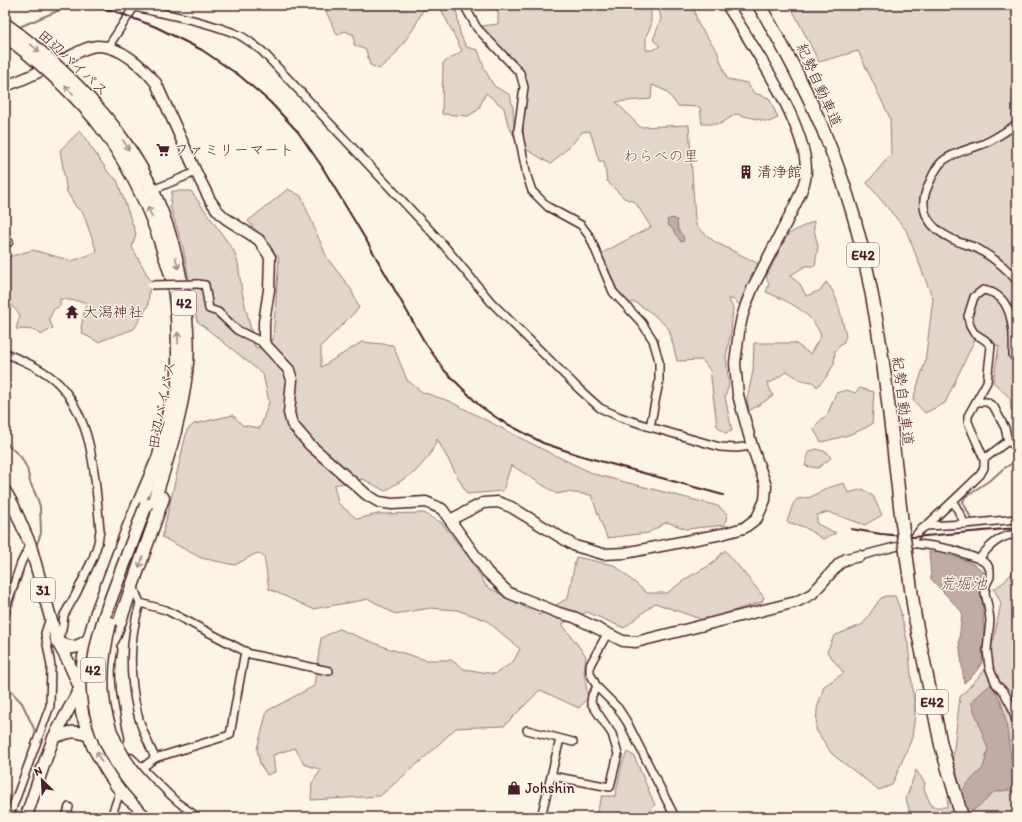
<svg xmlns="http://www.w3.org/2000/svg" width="1022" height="822" font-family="Itim,'Klee One',sans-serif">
<rect width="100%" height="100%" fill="#fcf5e5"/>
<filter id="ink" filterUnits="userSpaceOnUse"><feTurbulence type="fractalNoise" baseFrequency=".025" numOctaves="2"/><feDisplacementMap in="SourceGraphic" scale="8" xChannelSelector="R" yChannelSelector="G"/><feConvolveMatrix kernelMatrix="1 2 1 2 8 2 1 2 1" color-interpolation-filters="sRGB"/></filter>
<g filter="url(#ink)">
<g fill="#e2d5ca" stroke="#967a7a">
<path d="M 323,5 L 447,5 L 449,7 L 456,8 L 460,33 L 466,47 L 478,50 L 485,70 L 494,86 L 510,95 L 513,108 L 515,138 L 508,125 L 504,108 L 486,93 L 478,110 L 468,116 L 442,114 L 443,63 L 462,51 L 441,9 L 423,10 L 414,28 L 394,56 L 379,69 L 370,65 L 366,50 L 354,45 L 354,35 L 345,31 L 337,35 Z"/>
<path d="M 494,5 L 649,5 L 651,11 L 651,26 L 646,36 L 646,50 L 653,50 L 660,46 L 653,40 L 661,19 L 658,5 L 693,5 L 698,24 L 717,51 L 727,79 L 747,83 L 754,93 L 769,98 L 778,118 L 769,122 L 736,114 L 720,124 L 702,124 L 700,107 L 678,106 L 666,91 L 652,85 L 651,99 L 616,102 L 640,127 L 689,125 L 695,220 L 697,227 L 715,242 L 759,264 L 741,306 L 734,300 L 728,298 L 733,308 L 731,332 L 726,357 L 729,385 L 725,397 L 732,431 L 725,433 L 717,426 L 710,370 L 702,360 L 677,361 L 669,329 L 653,314 L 635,302 L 628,303 L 617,290 L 600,254 L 651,227 L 635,202 L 624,198 L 607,181 L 604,161 L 599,161 L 590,131 L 582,132 L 574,142 L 551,164 L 524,148 L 523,122 L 528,87 L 521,66 L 500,47 L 481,26 L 498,24 L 498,12 Z"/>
<path d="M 790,5 L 1017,5 L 1017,414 L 1011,410 L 1010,398 L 993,382 L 999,346 L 975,339 L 945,403 L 925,413 L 913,400 L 925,362 L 933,299 L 906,230 L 867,183 L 891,154 L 890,118 L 858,51 L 819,62 Z"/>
<path d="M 80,131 L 109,173 L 117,180 L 136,234 L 132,247 L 150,280 L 148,306 L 134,329 L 98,342 L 83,334 L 81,328 L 86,302 L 60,299 L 60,306 L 54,309 L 49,319 L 53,328 L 41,335 L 36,330 L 16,329 L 20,315 L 13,307 L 5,303 L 5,270 L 7,265 L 8,257 L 33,250 L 72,261 L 97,252 L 83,213 L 76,207 L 67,192 L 60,150 Z"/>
<path d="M 288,189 L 301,196 L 327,258 L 351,289 L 359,308 L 321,346 L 321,367 L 362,342 L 393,345 L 407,380 L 422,392 L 449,401 L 544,450 L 594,474 L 718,506 L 727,514 L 725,525 L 686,529 L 667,522 L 648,533 L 607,538 L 591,495 L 566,492 L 557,494 L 511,465 L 503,491 L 467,494 L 437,439 L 430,455 L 415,472 L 385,491 L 363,479 L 334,485 L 338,503 L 357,519 L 378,514 L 424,513 L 442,523 L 473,563 L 486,586 L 539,615 L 568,598 L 576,557 L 614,565 L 647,593 L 667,593 L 687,578 L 712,564 L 725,550 L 764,597 L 762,602 L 703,620 L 655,603 L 624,628 L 587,612 L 562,624 L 586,656 L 584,673 L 588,698 L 579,708 L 540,690 L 504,726 L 456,728 L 423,759 L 380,796 L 311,800 L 312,783 L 321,770 L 304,764 L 295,748 L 273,755 L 275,772 L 267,775 L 260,764 L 257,749 L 267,711 L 314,686 L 321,638 L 339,629 L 387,648 L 426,660 L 451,660 L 464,669 L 495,674 L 513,662 L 520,649 L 486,620 L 457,610 L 431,608 L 395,614 L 369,599 L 313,609 L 269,589 L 264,556 L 257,553 L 235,565 L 201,558 L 162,537 L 187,430 L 194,424 L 233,415 L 242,425 L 260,428 L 269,402 L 263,374 L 197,321 L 183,248 L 170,206 L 172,191 L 191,191 L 234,251 L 238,263 L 242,292 L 255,347 L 269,350 L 273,338 L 279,258 L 248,221 Z"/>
<path d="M 814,221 L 814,230 L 818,246 L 815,266 L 805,266 L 790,276 L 800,284 L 806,296 L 821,290 L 826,282 C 838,293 842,321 846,336 L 843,343 L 835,351 L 834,364 L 827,376 L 817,387 L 813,382 L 800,380 L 787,371 L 772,382 L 767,382 L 773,396 L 749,411 L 747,399 L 753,371 L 754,343 L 795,343 L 810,354 L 821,336 C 813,312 787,301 766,292 L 769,284 L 766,277 L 788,234 Z"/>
<path d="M 860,388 L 874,392 L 872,424 C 856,434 839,438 821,442 L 813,428 L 828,413 L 836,393 L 847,390 L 855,393 Z"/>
<path d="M 816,449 L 827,452 L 831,458 L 818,468 L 805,466 L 809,452 Z"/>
<path d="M 844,483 L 848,493 L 863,489 L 873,496 L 882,515 L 865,525 L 828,512 L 817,515 L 817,524 L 836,533 L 823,539 L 804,527 L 787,522 L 793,504 L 797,499 L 811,497 L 824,489 Z"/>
<path d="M 1017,567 L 1017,817 L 996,817 L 982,813 L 977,817 L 911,817 L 906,799 L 916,770 L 925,783 L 924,789 L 932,807 L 947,807 L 960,697 L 984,671 L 994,638 L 1001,603 L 994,589 L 1004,582 Z"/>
<path d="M 885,596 L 895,596 L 900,609 L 908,644 L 915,714 L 912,738 L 892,785 L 879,790 L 832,754 L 816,730 L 817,709 L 824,686 L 844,673 L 827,652 L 834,636 L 863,624 L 880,599 Z"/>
<path d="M 627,752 L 634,756 L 655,805 L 647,817 L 595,817 L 602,796 L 615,796 L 622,764 Z"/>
</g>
<g fill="#c0aca5" stroke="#917474">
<path d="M 672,218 L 677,220 L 678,230 L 683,236 L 684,241 L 681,242 L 671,227 L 668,225 L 667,220 Z"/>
<path d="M 929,552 C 949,555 969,558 984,572 L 982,596 L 984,631 L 982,663 L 974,674 L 964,683 L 959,641 L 962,612 L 931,579 Z"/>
<path d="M 991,684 C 994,690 998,695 1001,701 C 1009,726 1008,754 1016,779 L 1017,780 L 1017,797 L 1009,790 L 994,792 L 984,802 L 971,812 L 960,817 L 955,817 L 952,807 L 967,784 L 983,768 L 988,749 L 971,702 Z"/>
</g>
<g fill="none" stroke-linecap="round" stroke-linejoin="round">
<g stroke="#917474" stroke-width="2">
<path d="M 17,28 L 62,9 L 67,5"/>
<path d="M 5,442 L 21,457 L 27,468 L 30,482 L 38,500 L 40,507 L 41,533 L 37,544"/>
<path d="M 971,518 L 963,502 L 965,497 L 993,478 L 1003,469 L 1011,464 L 1017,467"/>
<path d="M 5,629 L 23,571"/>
<path d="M 5,685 L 22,703 L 36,733"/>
</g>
<g stroke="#4a1f2b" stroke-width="10">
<g id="street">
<path d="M 464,5 L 477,28 L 520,73 L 524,87 L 518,131 L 527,176 L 532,191 L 548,207 L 581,225 L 590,237 L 613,292 L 642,323 L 653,340 L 659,361 L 659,382 L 650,427"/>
<path d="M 134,7 C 169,15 206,21 239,35 C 247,39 255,46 262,51 L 441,242 L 491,302 L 579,389 L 600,408 L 620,417 L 650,427 L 720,447 L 736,448 L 752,446"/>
<path d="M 108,47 L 134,7 L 134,5"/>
<path d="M 1017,124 C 1006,131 995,139 983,144 C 970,149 955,152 944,160 C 936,166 932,177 928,186 C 917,210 929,228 952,239 C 961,244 972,245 980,250 C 995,259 1007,268 1017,281"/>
<path d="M 150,191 L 196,172"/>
<path d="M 5,244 L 9,242"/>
<path d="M 198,284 L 205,285 L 209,309 L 218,312 L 237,330 L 264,343"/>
<path d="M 5,353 C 24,361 46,370 60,385 C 95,424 95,481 100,530 L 98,543 L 93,558 L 76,594 L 64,615 L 62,630 L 57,641"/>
<path d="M 976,402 L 987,402 L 994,407 L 1005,428 L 1008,441 L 1017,447"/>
<path d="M 984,459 L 1008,441"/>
<path d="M 953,501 L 965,524"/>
<path d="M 926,526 L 965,524 L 1017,519"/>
<path d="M 910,543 L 920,530 L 926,526 L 953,501 L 980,475 L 984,468 L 984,459 L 968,422 L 968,416 L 987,382 L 991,346 L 985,340 L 974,333 L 970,326 L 968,316 L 974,297 L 983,290 C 987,291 992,292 995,294 C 1014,305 1014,336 1013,355 L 1017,359"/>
<path d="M 860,556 L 910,543 L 933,546 L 953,550 L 979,559 L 987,564 L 990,570 L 990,577 L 986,585 L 985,593 L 988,606 L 990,620 L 987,650 L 989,667 L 996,684 L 1004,692 L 1012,707 L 1017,724"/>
<path d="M 979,559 C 989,546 1000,535 1017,534"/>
<path d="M 133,586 L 140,603 L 166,610 L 250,654 L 329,671"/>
<path d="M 140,603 C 129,639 129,678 138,715 C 141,729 149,744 155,758"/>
<path d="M 5,610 L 21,563 L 30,545"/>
<path d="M 607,634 L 590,665 L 590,673 L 597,687 L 618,708 L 627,722 L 675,817"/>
<path d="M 527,730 L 573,742"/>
<path d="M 138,771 L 155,758 L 230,735 L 245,651"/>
<path d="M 552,776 L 610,787 L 618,754 L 612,734 L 591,703 L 592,695 L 597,687"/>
<path d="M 9,817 L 50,706 L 51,666 L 45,633 L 50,618"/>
<path d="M 66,817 L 69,807"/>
<path d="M 111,817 L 121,789"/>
<path d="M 541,817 L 560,739"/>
</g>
</g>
<g stroke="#4a1f2b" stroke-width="13">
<g id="secondary">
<path d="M 5,86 C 24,80 43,70 61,61 C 72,56 86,46 98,46 C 121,46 143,67 156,83 L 196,172 L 210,200 L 217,210 L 225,218 L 259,240 L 270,257 L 269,290 L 264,322 L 264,343 L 289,370 L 292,380 L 289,413 L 292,424 L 310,445 L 367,495 L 379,502 L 392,504 L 426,502 L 442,509 L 487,572 L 509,593 L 559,613 L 574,617 L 623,641 L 636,642 L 796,602 L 812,594 L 839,564 L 846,559 L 860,556"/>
<path d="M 450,520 L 483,503 L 498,502 L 511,507 L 575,546 L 603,554 L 625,553 L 722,534 L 744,528 L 757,518 L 765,500 L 766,486 L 752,446 L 738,395 L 735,363 L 739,332 L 742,317 L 747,302 L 753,287 C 764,266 774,246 785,225 C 792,210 801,196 805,180 C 815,136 751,43 727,5"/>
</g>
</g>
<g stroke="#4a1f2b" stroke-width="14">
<g id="primary">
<path d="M 5,491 L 13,505 L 30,544 L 57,641 L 68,661 L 80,688 L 54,737 L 44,764 L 26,817"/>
<path d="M 54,737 C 70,732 74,729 90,736"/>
</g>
</g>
<g stroke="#4a1f2b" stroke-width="15">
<g id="highway">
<path d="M 759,5 C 803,78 841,161 861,244 C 883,335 891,430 902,523"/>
<path d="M 103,114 C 110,122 117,131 123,140 C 159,190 178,249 185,309 C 187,327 189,346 187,363 C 183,413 167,460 152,507"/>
<path d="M 95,119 C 127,160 149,204 164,253 C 167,263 171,273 173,283 C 179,317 178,354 178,389"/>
<path d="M 915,618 L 941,745 L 962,817"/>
<path d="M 57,641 C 70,650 77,649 90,639"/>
<path d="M 111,650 C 105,679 112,711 118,739"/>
<path d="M 105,653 L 115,635 L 163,498"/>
<path d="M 130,760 L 176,805 L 193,817"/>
<path d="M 151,817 L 128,798 L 117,786 L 106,769 L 93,746 L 82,713 L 80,688 L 84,657 L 97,612 L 129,526 L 159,456 L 170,407 L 178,391"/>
</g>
</g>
<use href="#street" stroke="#fcf5e5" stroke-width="7"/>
<use href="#secondary" stroke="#fcf5e5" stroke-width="10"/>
<use href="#primary" stroke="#fcf5e5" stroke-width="11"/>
<use href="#highway" stroke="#fcf5e5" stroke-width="12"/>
<g stroke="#4a1f2b" stroke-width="2">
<path d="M 87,5 L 114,11 L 156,27 L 202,50 L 240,76 L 270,102 L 298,132 L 321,165 L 369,245 L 424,341 L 444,370 L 480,406 L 500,420 L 543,443 L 582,456 L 723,495"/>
<path d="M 851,529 L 881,534 L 914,537 L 1017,528"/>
</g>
<g stroke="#4a1f2b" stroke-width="10" stroke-linecap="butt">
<path id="street-bridge" d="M 151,285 L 198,284"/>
</g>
<g stroke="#4a1f2b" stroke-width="15" stroke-linecap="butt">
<g id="highway-bridge">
<path d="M 5,24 C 41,50 74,80 103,114"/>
<path d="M 5,36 C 38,60 68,88 95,119"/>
<path d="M 146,505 C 136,532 126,558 116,585 C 92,647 79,698 115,760 C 128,782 146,803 168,817"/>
<path d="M 902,523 L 915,618"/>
<path d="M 110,623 C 93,691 102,746 155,795 C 163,803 171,811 180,817"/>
</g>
</g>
<use href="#street-bridge" stroke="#fcf5e5" stroke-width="7"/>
<use href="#highway-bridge" stroke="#fcf5e5" stroke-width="12"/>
</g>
<defs><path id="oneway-shaft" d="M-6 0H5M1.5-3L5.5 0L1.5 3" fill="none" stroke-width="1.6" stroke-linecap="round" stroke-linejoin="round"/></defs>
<g stroke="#a38a88">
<use href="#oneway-shaft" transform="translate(35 48) rotate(39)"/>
<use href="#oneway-shaft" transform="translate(69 90) rotate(-135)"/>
<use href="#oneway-shaft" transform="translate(126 145) rotate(58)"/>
<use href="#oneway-shaft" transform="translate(150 212) rotate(-112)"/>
<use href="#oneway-shaft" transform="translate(177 263) rotate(75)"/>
<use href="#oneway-shaft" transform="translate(178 338) rotate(-91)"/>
<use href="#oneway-shaft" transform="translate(141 562) rotate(109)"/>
<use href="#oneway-shaft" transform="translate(99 757) rotate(-118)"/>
</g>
</g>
<defs>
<g id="supermarket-bare" transform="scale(1.08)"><path d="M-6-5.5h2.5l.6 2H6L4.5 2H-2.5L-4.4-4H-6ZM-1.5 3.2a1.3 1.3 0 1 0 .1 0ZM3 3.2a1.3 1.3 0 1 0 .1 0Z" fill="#4a1f2b" stroke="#fcf5e5" stroke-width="2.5" paint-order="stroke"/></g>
<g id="building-bare" transform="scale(1.08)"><path d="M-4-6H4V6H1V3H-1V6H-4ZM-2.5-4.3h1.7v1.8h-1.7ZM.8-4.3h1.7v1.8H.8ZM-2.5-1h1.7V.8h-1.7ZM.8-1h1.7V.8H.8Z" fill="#4a1f2b" stroke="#fcf5e5" stroke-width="2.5" paint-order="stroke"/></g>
<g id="temple-bare" transform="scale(1.08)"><path d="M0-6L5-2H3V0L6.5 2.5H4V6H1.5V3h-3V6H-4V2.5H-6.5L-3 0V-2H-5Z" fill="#4a1f2b" stroke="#fcf5e5" stroke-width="2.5" paint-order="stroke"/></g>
<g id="shop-bare" transform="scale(1.08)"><path d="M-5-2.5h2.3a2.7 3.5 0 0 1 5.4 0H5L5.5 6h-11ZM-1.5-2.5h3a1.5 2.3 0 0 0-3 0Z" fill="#4a1f2b" stroke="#fcf5e5" stroke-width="2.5" paint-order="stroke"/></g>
</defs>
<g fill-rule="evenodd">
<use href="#supermarket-bare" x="163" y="150"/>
<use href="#building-bare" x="746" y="172"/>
<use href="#temple-bare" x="72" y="312"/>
<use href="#shop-bare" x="514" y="788"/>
</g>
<g text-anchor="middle" stroke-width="3" stroke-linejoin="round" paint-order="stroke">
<g fill="#fcf5e5" stroke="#7f5f63" stroke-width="1">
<rect x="847" y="243" width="32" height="24" rx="3"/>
<rect x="172" y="291" width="24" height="24" rx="3"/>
<rect x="31" y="578" width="24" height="24" rx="3"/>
<rect x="81" y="658" width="24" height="24" rx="3"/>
<rect x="916" y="690" width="32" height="24" rx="3"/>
</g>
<g font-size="14" font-weight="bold" fill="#4a1f2b">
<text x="863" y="260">E42</text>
<text x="184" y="308">42</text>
<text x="43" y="595">31</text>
<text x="93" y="675">42</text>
<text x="932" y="707">E42</text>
</g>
<g font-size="15" fill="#4a1f2b" stroke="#fcf5e5">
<text transform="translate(73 63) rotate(43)" y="5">田辺バイパス</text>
<text transform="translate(819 85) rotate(66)" y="5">紀勢自動車道</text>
<text transform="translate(903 401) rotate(83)" y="5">紀勢自動車道</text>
<text transform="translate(162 405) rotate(-79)" y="5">田辺バイパス</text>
</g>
<g font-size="15" fill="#4a1f2b" stroke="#fcf5e5" text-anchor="start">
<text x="174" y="155">ファミリーマート</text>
<text x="757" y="177">清浄館</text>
<text x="83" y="317">大潟神社</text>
<text x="525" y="793">Johshin</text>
</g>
<g font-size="15" fill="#704c53" stroke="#fcf5e5">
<text x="661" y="161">わらべの里</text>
</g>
<g font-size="16" font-style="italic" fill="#6d4950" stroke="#fcf5e5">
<text x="963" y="589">荒堀池</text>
</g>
</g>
<rect width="1022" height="822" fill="none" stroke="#fcf5e5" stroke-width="20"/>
<rect x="10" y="10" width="1002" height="802" fill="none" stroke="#4a1f2b" stroke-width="1.5" filter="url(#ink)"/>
<g transform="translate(42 780) rotate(336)" stroke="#fcf5e5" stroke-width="3" paint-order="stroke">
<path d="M0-3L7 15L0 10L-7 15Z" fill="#4a1f2b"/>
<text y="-6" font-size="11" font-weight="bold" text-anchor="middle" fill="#4a1f2b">N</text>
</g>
</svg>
